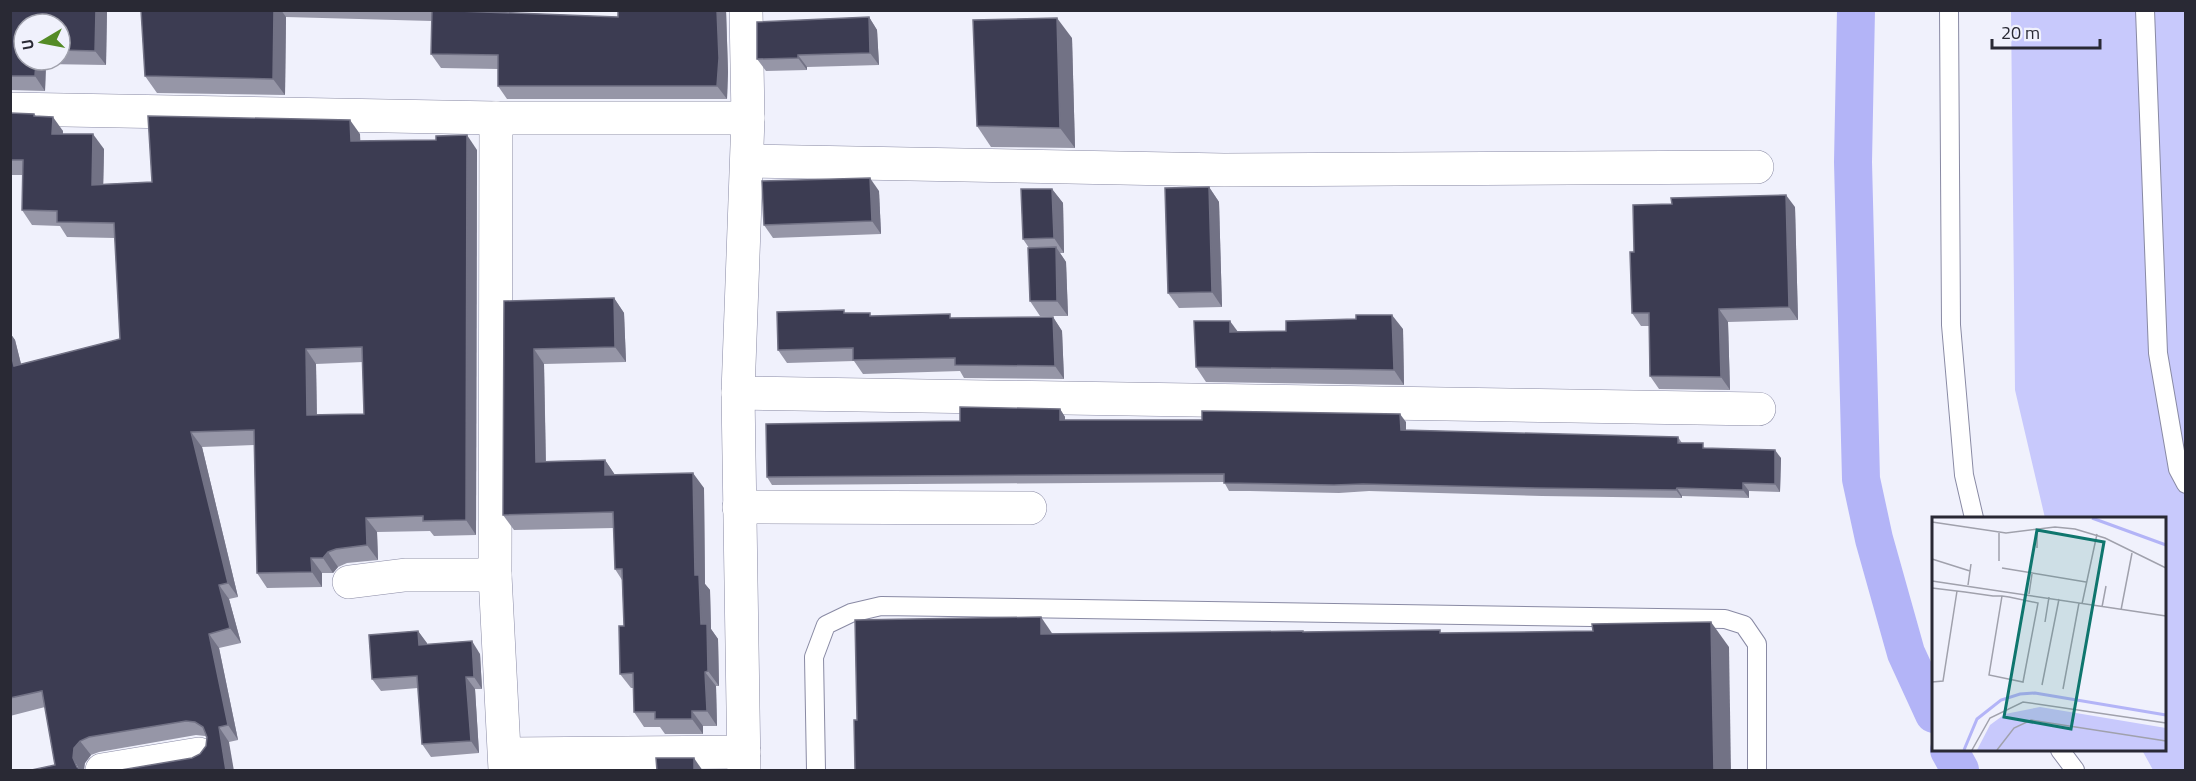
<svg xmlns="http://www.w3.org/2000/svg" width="2196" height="781" font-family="'Titillium Web',sans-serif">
<rect width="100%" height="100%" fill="#f0f1fc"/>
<path fill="#c8c9fc" d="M 2011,11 L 2185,11 L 2185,770 L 2153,770 L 2142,750 L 2164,750 L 2164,518 L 2045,518 L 2015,390 Z"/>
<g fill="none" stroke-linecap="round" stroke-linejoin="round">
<g stroke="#b3b4f7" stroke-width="38">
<path d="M 1856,10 L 1853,162 L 1861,479 L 1874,539 L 1906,653 L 1934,714"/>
<path d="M 1949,750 L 1960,770"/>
</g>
<g stroke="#898aa4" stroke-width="20">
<g id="lane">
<path d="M 1949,10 L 1951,325 L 1964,475 L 1974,518"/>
<path d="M 2145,10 L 2158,353 L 2178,469 L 2186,484"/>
<path d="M 2060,750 L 2075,770"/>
<path d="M 816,770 L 814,657 L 826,625 L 851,613 L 881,606 L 1725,619 L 1744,625 L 1757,644 L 1757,770"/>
</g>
</g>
<g stroke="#898aa4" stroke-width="34">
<g id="street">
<path d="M 10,109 L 496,118 L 748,118"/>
<path d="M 496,118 L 495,575 L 505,770"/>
<path d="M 747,161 L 1224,170 L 1757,167"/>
<path d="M 738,393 L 1759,409"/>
<path d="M 739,507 L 1030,508"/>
<path d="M 349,582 L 405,575 L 495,575"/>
<path d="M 505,754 L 744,752"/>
<path d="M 102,770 L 199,754"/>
<path d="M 744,770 L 738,393 L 748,118 L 746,10"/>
</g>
</g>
<use href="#lane" stroke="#fff" stroke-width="18"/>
<use href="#street" stroke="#fff" stroke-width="33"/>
</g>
<g fill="#9696a7" fill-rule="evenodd">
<path d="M 10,10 L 107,10 L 106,65 L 46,64 L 45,91 L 10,90 ZM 60,24 L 60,60 L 24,60 Z"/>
<path d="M 141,10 L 447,10 L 618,17 L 618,10 L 726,10 L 728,72 L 727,99 L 507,99 L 498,86 L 498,69 L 441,68 L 431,54 L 432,21 L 286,17 L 285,95 L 157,93 L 145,76 Z"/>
<path d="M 869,17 L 877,30 L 879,65 L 807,67 L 807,70 L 766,71 L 757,59 Z"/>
<path d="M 1072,38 L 1075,148 L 991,147 L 977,126 Z"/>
<path d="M 10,113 L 34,114 L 36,116 L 63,131 L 63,134 L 104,149 L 103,184 L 152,182 L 360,134 L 360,141 L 477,150 L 476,535 L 434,536 L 430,531 L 377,532 L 378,560 L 347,563 L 338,567 L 333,573 L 322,573 L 322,587 L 267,588 L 257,573 L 254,445 L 202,447 L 238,597 L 229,599 L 241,643 L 219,648 L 238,740 L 229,742 L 192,758 L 200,754 L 206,746 L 207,738 L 205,736 L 196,735 L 99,752 L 91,755 L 85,763 L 55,765 L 45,707 L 10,716 L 10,333 L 15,340 L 21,364 L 120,339 L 115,238 L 67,237 L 60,226 L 32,225 L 22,210 L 23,175 L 10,175 ZM 363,362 L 364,414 L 317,415 L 316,364 Z"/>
<path d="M 1209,187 L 1219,202 L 1222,307 L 1179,308 L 1168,293 Z"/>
<path d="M 1052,189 L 1063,203 L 1064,253 L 1060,253 L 1066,262 L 1068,316 L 1040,316 L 1030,301 L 1029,248 L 1023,239 Z"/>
<path d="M 879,191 L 881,234 L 773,238 L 764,225 Z"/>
<path d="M 1795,207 L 1798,320 L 1728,322 L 1730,390 L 1659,389 L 1650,376 L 1649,326 L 1641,326 L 1632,313 L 1634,252 Z"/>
<path d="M 614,298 L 624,313 L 626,362 L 544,364 L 546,461 L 605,460 L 615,475 L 704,488 L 705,584 L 710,590 L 711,629 L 718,639 L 719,686 L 716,686 L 717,726 L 703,726 L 703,734 L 665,734 L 660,727 L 644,727 L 634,712 L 634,688 L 631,688 L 620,674 L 624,626 L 622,580 L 615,569 L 614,528 L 514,530 L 503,515 L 504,301 Z"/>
<path d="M 846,313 L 872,316 L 953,318 L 1053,317 L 1062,331 L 1064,379 L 964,378 L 960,371 L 863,374 L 854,361 L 787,363 L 778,350 Z"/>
<path d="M 1356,319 L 1403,329 L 1404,385 L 1206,382 L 1196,367 L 1238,331 L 1286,331 Z"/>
<path d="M 1060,409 L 1065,417 L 1065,420 L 1406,422 L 1406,430 L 1678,437 L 1682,443 L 1706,448 L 1781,458 L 1780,492 L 1749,491 L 1749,498 L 1682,496 L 1682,498 L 1542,496 L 1369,491 L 1339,493 L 1250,491 L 1229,491 L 1224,482 L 772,485 L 767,477 Z"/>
<path d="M 418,631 L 427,644 L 480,654 L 482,689 L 475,689 L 479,753 L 431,757 L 422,744 L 418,688 L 381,691 L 372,679 Z"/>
</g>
<g fill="#727285">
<path d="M 96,10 L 107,10 L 106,65 L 95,51 Z"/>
<path d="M 274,10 L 281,10 L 286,17 L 285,95 L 273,79 Z"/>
<path d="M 717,10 L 726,10 L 728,72 L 727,99 L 717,86 Z"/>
<path d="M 869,17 L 877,30 L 879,65 L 870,53 Z"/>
<path d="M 1057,18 L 1072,38 L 1075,148 L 1060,128 Z"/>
<path d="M 798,55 L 807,67 L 807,70 L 798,58 Z"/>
<path d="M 36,60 L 43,60 L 46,64 L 45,91 L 35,76 Z"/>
<path d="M 53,117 L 63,131 L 62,148 L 52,134 Z"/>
<path d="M 350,120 L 360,134 L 361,156 L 351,141 Z"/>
<path d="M 93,134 L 104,149 L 103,199 L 92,185 Z"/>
<path d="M 467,135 L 477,150 L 476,535 L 466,520 Z"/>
<path d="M 870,178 L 879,191 L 881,234 L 872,221 Z"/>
<path d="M 1209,187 L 1219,202 L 1222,307 L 1212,292 Z"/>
<path d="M 1052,189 L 1063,203 L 1064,253 L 1054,238 Z"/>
<path d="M 1786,195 L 1795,207 L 1798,320 L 1789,307 Z"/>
<path d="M 1056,247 L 1066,262 L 1068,316 L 1057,301 Z"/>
<path d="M 614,298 L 624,313 L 626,362 L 615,347 Z"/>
<path d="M 1719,309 L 1728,322 L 1730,390 L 1721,377 Z"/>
<path d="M 1392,315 L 1403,329 L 1404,385 L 1394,370 Z"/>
<path d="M 1053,317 L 1062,331 L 1064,379 L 1055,366 Z"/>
<path d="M 1230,321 L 1241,336 L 1230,332 Z"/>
<path d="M 10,333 L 15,340 L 25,380 L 14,366 L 10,349 Z"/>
<path d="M 306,349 L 316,364 L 317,430 L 307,415 Z"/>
<path d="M 534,349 L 544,364 L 546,477 L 536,462 Z"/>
<path d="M 1060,409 L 1065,417 L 1065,428 L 1060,420 Z"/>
<path d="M 1400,414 L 1406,422 L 1406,438 L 1401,430 Z"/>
<path d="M 191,432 L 202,447 L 238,597 L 228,583 Z"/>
<path d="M 1775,450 L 1781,458 L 1780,492 L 1775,484 Z"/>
<path d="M 605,460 L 615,475 L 605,475 Z"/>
<path d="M 693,473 L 704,488 L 705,584 L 710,590 L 711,629 L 718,639 L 719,686 L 708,671 L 695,575 Z"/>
<path d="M 1743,483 L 1749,491 L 1749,498 L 1743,490 Z"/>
<path d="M 1677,488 L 1682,496 L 1682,498 L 1676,490 Z"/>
<path d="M 366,518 L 377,532 L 378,560 L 367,545 Z"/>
<path d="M 328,552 L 338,567 L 333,573 L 323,558 Z"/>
<path d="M 311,558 L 322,573 L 322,587 L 312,572 Z"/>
<path d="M 219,585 L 229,599 L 241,643 L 230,628 Z"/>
<path d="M 1041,617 L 1058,642 L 1041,634 Z"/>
<path d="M 1711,622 L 1729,647 L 1731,771 L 1714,771 Z"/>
<path d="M 418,631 L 427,643 L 428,657 L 419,645 Z"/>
<path d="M 209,634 L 219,648 L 238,740 L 228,725 Z"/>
<path d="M 472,641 L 480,654 L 482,689 L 474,677 Z"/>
<path d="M 705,672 L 716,686 L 717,726 L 707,711 Z"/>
<path d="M 466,677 L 475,689 L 479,753 L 471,741 Z"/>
<path d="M 692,711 L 703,726 L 703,734 L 692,719 Z"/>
<path d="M 219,727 L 229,742 L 234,771 L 226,771 Z"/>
<path d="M 80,741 L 91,755 L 85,763 L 84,771 L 80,771 L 73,758 L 74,748 Z"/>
<path d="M 694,758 L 703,771 L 694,771 Z"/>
</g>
<g fill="#3c3c52" stroke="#727285" stroke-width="1.5" fill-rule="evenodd">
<path d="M 10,10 L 96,10 L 95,51 L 60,50 L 60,24 L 24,24 L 24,60 L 36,60 L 35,76 L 10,76 Z"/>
<path d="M 141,10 L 274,10 L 273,79 L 145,76 Z"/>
<path d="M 432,10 L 618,17 L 618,10 L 717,10 L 719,58 L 717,86 L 498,86 L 498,55 L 431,54 Z"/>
<path d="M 869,17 L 870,53 L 798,55 L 798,58 L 757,59 L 757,22 Z"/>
<path d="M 1057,18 L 1060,128 L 977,126 L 973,20 Z"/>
<path d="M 10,113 L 34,114 L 34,116 L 53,117 L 52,134 L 93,134 L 92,185 L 152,182 L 148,116 L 350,120 L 351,141 L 436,140 L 436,136 L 467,135 L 466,520 L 423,521 L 423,516 L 366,518 L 367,545 L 336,549 L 328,552 L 323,558 L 311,558 L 312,572 L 257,573 L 254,430 L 191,432 L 228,583 L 219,585 L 230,628 L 209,634 L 228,725 L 219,727 L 226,771 L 115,771 L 192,758 L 200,754 L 206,746 L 207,737 L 203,727 L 195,722 L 186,721 L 89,737 L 80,741 L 74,748 L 73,758 L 77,767 L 82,771 L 27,771 L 55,765 L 42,691 L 10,698 L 10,349 L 14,366 L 120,339 L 114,223 L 57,222 L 57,211 L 22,210 L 23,160 L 10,160 ZM 362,347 L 364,414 L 307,415 L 306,349 Z"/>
<path d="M 870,178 L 872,221 L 764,225 L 762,181 Z"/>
<path d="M 1209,187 L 1212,292 L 1168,293 L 1165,188 Z"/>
<path d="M 1021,189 L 1052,189 L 1054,238 L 1023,239 Z"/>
<path d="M 1786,195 L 1789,307 L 1719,309 L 1721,377 L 1650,376 L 1649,313 L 1632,313 L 1630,252 L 1634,252 L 1633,205 L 1672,204 L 1671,198 Z"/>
<path d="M 1056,247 L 1057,301 L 1030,301 L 1028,248 Z"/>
<path d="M 614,298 L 615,347 L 534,349 L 536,462 L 605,460 L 605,475 L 693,473 L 695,575 L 699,575 L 701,624 L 707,624 L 708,671 L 705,672 L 707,711 L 692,711 L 692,719 L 655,719 L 655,712 L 634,712 L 633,673 L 620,674 L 619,626 L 624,626 L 622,569 L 615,569 L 613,512 L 503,515 L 504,301 Z"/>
<path d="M 844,310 L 844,313 L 870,313 L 870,316 L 950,314 L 950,318 L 1053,317 L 1055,366 L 955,365 L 955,358 L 853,360 L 853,348 L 778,350 L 777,312 Z"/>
<path d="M 1356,315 L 1392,315 L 1394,370 L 1196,367 L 1194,321 L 1230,321 L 1230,332 L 1286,331 L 1286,321 L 1356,319 Z"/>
<path d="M 960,407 L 1060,409 L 1060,420 L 1202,420 L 1202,411 L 1400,414 L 1401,430 L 1678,437 L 1678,443 L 1703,443 L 1703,448 L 1775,450 L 1775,484 L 1743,483 L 1743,490 L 1677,488 L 1676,490 L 1536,488 L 1363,484 L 1334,485 L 1224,483 L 1224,474 L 767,477 L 766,424 L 960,421 Z"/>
<path d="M 1041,617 L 1041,634 L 1303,631 L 1303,632 L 1440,630 L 1440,633 L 1593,631 L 1592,624 L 1711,622 L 1714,771 L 855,771 L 854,720 L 857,720 L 855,620 Z"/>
<path d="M 418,631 L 419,645 L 472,641 L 474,677 L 466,677 L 471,741 L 422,744 L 417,676 L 372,679 L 369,635 Z"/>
<path d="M 656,758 L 694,758 L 694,771 L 657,771 Z"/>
</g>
<g transform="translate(1932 517)">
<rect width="234" height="234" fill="#f0f1fc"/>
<path d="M 108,190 L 234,211 L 234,233 L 45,233 L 58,208 L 73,197 Z" fill="#c8c9fc"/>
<path fill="none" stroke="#b3b4f7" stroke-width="3" d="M 160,1 L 234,28M 32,233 L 45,202 L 69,183 L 88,177 L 103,176 L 234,198"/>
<path fill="none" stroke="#a0a1ac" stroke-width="1.5" d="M 0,5 L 74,16 L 123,10 L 143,12 L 173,21 L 234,51M 105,31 L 105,13M 0,42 L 38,54M 67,44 L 67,16M 70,51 L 154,65M 0,64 L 234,99M 36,68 L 39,47M 0,71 L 33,75 L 61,79 L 70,79 L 77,80 L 106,86 L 91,165 L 57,158 L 70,79M 97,77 L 100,57M 150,87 L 165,17M 170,90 L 174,69M 189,93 L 200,36M 113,105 L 117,80M 0,165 L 11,164 L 25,74M 110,168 L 127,82M 131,172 L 147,86M 40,233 L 58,201 L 91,185 L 234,206M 65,233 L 82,211 L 99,203 L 234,224"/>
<path fill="#0f766e" fill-opacity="0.15" stroke="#0f766e" stroke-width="3" d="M 105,13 L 172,25 L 139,212 L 72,200 Z"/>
<rect width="234" height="234" fill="none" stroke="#292934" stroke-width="3"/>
</g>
<rect width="2196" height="781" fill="none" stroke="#292934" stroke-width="24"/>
<g transform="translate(42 42) rotate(260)"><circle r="28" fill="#f0f1fc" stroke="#a0a1ac" stroke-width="1.5"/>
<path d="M0-4.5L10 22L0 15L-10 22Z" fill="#548b26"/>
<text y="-9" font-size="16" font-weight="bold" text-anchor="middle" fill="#292934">U</text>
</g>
<path d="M1992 39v9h108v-9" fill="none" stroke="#292934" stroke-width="3"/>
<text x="2001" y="39" font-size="18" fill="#292934" stroke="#f0f1fc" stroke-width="4.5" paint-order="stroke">20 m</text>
</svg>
